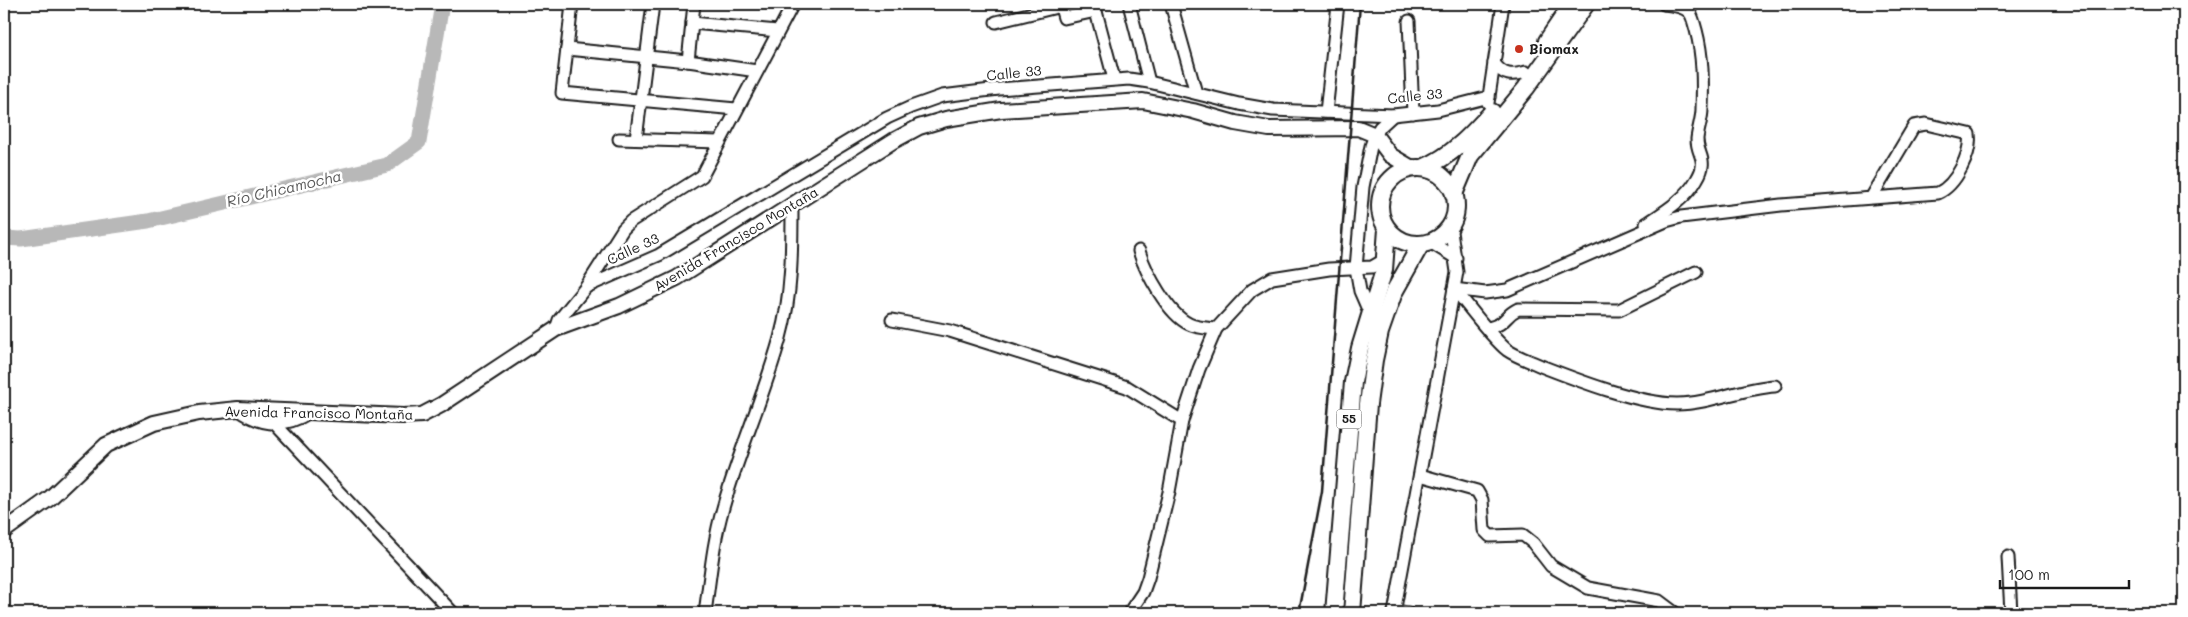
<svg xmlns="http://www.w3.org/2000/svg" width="2188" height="617" font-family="Mali,sans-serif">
<rect width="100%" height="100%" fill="#fff"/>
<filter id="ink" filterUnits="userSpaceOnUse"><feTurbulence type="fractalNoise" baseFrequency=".02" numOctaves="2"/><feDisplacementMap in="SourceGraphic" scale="10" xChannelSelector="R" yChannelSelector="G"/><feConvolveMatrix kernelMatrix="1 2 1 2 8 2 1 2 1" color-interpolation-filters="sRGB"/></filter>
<g filter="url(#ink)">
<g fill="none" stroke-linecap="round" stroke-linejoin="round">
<path stroke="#7a7a7a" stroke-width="2.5" d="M 4,97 L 6,81 L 7,4"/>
<path stroke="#b8b8b8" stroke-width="15" d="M 4,238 L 21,239 L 148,221 L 387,165 L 419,142 L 442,4"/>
<g stroke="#1c1c1c" stroke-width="15">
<g id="minor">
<path d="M 572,4 L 562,93 L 736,109"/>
<path d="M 1060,4 L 1064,18 L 1096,11"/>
<path d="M 1094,4 L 1114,79"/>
<path d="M 1129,4 L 1149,82"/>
<path d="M 1171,4 L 1196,93"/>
<path d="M 1409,21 L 1413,113"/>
<path d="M 996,22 L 1061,6"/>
<path d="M 692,23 L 778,31"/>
<path d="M 567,49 L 688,61 L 757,71"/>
<path d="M 688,61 L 694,4"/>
<path d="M 1494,63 C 1503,76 1512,76 1526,72"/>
<path d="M 1488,103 L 1503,4"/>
<path d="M 1326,112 L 1338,4"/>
<path d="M 619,139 L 719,142"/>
<path d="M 636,139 L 653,4"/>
<path d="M 1646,224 C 1664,212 1686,199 1697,179 C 1709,159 1697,156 1697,139 C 1698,129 1702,119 1702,109 C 1703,82 1703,56 1696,30 C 1694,24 1693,16 1689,12 C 1683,6 1671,5 1664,4"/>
<path d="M 1430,242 L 1456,258"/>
<path d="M 1139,251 C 1146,273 1168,314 1189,324 C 1197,328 1207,328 1216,329"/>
<path d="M 586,287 L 659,255 L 887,118 L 911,107 L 942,96 L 999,89 L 1129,79 L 1149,82 L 1239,104 L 1273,110 L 1393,115 L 1438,110 L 1489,97"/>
<path d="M 1454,289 L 1485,293 L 1507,290 L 1666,221 L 1681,217 L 1781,205 L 1938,193 C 1956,185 1972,153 1969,134 L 1926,124 L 1914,126 L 1871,198"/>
<path d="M 1454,289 C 1469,306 1490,336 1507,350 C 1517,357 1530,361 1541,366 C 1577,380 1639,404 1677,404 C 1709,404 1742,388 1775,386"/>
<path d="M 1370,314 L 1360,291 L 1356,268 L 1363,187 L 1371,146 L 1375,135 L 1380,127 L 1393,115"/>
<path d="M 892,320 L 950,331 L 1127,387 L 1182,421"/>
<path d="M 1487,328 C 1508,324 1503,316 1518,309 L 1619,310 L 1696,272"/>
<path d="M 556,329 L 559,320 L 586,287 L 623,229 L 631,221 L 702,176 L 793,4"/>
<path d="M 238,409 C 262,427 285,428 310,412"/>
<path d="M 276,425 L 453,613"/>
<path d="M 1420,475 L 1477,491 L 1482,500 L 1484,530 L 1490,536 L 1523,535 L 1533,543 L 1551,566 L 1588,588 L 1659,601 L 1675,613"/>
<path d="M 2008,557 L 2011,613"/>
<path d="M 1394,611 L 1408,613"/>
<path d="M 705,613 C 710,578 713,542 723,508 C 739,451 764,396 780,338 C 792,295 792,250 792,206"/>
<path d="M 1129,613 L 1143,592 L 1148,578 L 1169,492 L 1182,421 L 1199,369 L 1216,329 L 1252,290 L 1272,278 L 1329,269 L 1372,267 L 1386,259"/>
<path d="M 1394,613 L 1457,272 L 1450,225"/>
</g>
</g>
<g stroke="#1c1c1c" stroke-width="18">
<path id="major" d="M 4,531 L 50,498 L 106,445 L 154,423 L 199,413 L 238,409 L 403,416 L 422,415 L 441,405 L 556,329 L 619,306 L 677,278 L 893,141 L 919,127 L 946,119 L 1001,110 L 1143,101 L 1193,111 L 1235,123 L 1269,129 L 1358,128 L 1375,135 L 1390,155 L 1412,168"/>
</g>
<g stroke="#1c1c1c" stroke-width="20">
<g id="highway">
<path d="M 1547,41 L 1572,4"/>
<circle cx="1418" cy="206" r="38"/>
<path d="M 1423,168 C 1452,156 1471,135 1492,112"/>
<path d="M 1454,194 L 1470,156 L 1526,88 L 1586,4"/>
<path d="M 1334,613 L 1353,382 L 1360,348 L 1384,270 L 1387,229"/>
<path d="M 1352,613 L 1368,404 L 1374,360 L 1380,332 L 1394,292 L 1421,244"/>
</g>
</g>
<use href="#minor" stroke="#fff" stroke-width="11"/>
<use href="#major" stroke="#fff" stroke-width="14"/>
<use href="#highway" stroke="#fff" stroke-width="16"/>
<path stroke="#1c1c1c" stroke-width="2.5" d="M 1299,613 L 1322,491 L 1360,4"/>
</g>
</g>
<circle fill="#c8321e" stroke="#fff" stroke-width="2" cx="1519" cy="49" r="5"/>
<g text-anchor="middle" stroke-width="5" stroke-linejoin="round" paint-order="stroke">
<rect fill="#fff" stroke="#606060" stroke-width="1" x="1336.5" y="409.5" width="25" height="19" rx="4"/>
<g font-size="12" font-weight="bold" fill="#1c1c1c">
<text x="1349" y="423">55</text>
</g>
<g font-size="14" font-weight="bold" fill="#1c1c1c" stroke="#fff" text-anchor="start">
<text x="1529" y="54">Biomax</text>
</g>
<g font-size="14" fill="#1c1c1c" stroke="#fff">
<text transform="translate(1014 73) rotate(-6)" y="5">Calle 33</text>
<text transform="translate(1415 96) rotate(-6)" y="5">Calle 33</text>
<text transform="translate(736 239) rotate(-31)" y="5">Avenida Francisco Montaña</text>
<text transform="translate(633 249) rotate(-25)" y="5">Calle 33</text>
<text transform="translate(319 413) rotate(1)" y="5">Avenida Francisco Montaña</text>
</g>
<g font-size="15" font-style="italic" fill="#5a5a5a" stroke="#fff">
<text transform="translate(284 189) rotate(-13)" y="5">Río Chicamocha</text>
</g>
</g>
<rect width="2188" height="617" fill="none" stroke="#fff" stroke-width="20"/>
<rect x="10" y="10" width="2168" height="597" fill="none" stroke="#1c1c1c" stroke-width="2" filter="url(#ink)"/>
<path d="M2000 580v8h129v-8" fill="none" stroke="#1c1c1c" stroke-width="2.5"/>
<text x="2008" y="580" font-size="15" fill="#1c1c1c" stroke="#ffffff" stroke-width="4" paint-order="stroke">100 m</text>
</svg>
